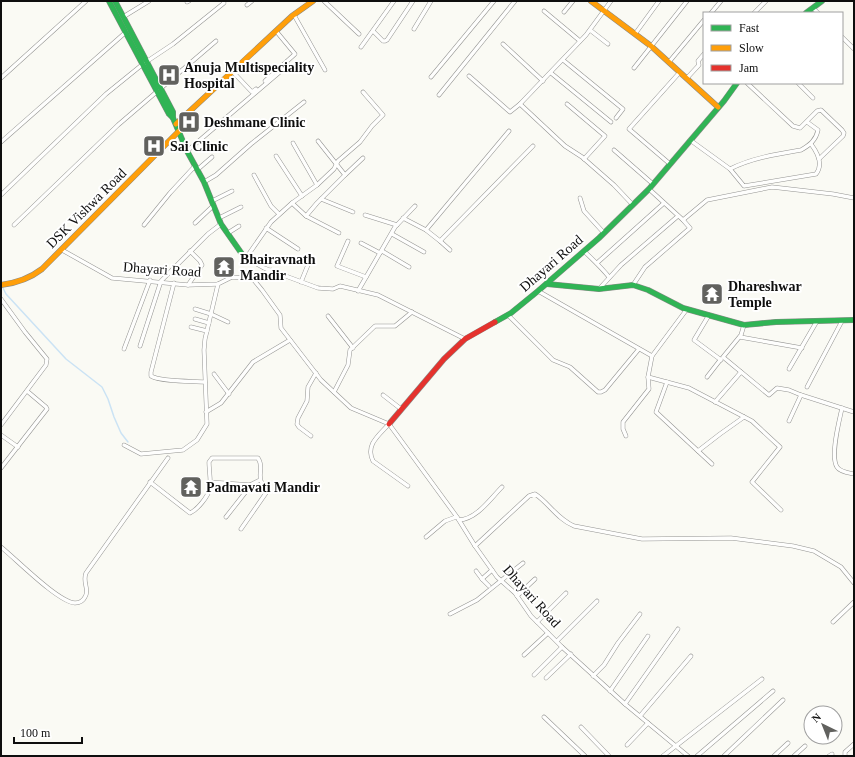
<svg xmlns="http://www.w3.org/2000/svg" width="855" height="757" font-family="'Times New Roman',serif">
<rect width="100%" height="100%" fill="#fafaf4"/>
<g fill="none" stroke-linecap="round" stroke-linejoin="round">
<path stroke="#cbe3f4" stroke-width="1.5" d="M 2,286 L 6,294 L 66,359 L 102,387 L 108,399 L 114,417 L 121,433 L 128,442"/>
<g stroke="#949492" stroke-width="4.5">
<g id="street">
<path d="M 324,1 L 359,34"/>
<path d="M 187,2 L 189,1"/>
<path d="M 247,5 L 252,1"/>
<path d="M 813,8 L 818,13"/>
<path d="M 544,11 L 580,41"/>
<path d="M 564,12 L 573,1"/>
<path d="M 711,13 L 721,1"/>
<path d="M 754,13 L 766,1"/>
<path d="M 294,15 L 325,70"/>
<path d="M 123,17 L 149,1"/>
<path d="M 414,29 L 431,1"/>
<path d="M 590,30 L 608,44"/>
<path d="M 373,31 L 383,41 L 385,41 L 387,40 L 413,1"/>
<path d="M 635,34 L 659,1"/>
<path d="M 842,37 L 854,49"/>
<path d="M 503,44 L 543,81"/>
<path d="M 361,47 L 394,1"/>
<path d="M 563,60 L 623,109 L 616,118"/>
<path d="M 669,62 L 704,20"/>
<path d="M 634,68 L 687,1"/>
<path d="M 233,72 L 251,91 L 252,92 L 256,89"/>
<path d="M 551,73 L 611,122"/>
<path d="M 469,76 L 510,112 L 520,104 L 586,35 L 611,1"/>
<path d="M 431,77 L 494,1"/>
<path d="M 1,78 L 86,1"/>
<path d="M 687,78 L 699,65 L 698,61 L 704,54"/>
<path d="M 265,81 L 295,54 L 276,31"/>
<path d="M 747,83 L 793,126 L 800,128 L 817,111 L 821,110 L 842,130 L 844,133 L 843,136 L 819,159"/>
<path d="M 798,83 L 813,98"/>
<path d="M 439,95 L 515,1"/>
<path d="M 520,104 L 565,146 L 582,157 L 614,185 L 632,204"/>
<path d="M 567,104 L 605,136 L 584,159"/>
<path d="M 509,131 L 426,230 L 440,241 L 533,146"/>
<path d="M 690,140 L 730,169 L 744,186 L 816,174 C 824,164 817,152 811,144"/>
<path d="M 318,141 L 345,175 L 317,203 L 306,216 L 339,233"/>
<path d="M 1,142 L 126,32"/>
<path d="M 293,143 L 317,185"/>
<path d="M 614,150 L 653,184"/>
<path d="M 187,151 L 288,65"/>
<path d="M 276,156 L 302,196"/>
<path d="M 670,164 L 629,129 L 680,72"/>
<path d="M 730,169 C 752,158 777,154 801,150 C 810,145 816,140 818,130 L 807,122"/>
<path d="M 197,170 L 212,157"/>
<path d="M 254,175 L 271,206 L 279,214"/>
<path d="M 345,175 L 363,158"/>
<path d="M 204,182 L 216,175 L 251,144 L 304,102"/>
<path d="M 1,195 L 106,94 L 143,64 L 173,44 L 224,3 L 223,1"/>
<path d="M 580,198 L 584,211 L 604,233"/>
<path d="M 321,199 L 353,212"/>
<path d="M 212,201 L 232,191"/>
<path d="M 292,203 L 306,216"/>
<path d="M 365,215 L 397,225"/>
<path d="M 219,218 L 241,207"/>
<path d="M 403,218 L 426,230"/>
<path d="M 683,220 L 707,200 L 772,187 L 833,194 L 854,198"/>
<path d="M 195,223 L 213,206"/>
<path d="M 14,225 L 118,125 L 216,41"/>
<path d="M 144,225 L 170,193 L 195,166"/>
<path d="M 266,228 L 298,249"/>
<path d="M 228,233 L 239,226"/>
<path d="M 392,234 L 424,252"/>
<path d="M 348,241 L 337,266 L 366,277"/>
<path d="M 440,241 L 450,250"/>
<path d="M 361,243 L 380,253"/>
<path d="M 62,250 L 112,278 L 188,285 L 218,284 L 232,277 L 253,279 L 262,290 L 280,315 L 281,328 L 321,380 L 351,408 L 389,424 L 457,517 L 475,546 L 497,577 L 515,593 L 531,616 L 562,647 L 625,704 L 688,756"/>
<path d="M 382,251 L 409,267"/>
<path d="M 584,251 C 593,260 601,267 609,277"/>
<path d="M 242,254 L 246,258 L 264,268 L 318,288 L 333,289 L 340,286 L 378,295 L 465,339"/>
<path d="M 246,258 L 271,222 L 292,203 L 317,185 L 334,169 L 338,161 L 360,142 L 372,126 L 383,115 L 363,92"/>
<path d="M 597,263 L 664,203"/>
<path d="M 253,279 L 271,270"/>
<path d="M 301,282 L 310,260"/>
<path d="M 174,283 L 151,372 L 151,376 C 161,382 192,381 205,382"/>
<path d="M 188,285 L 202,265 L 200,261 L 190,251"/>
<path d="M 633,285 L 645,267 L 690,228 L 683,220 L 649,189"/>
<path d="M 599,289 L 621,265 L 678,216"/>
<path d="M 358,291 L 395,227 L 415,206"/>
<path d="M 538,291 L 652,356 L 648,377 L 689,388 L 752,421 L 780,447 L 752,482 L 781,510"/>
<path d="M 1,299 L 25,332 L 47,359 L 46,365 L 1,425"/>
<path d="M 195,309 L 211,314 L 228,322"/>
<path d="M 508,315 L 553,360 L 570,367 L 598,392 L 601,392 L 605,390 L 639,349"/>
<path d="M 709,315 L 694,340 L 721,360"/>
<path d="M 328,316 L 353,348"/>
<path d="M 195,319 L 209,323"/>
<path d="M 744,325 L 741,335 L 723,357 L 769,395 L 777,388 L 789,390 L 801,395"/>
<path d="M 191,327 L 207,331"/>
<path d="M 740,337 L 802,348"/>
<path d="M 140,346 L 161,281 L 208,234 L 221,224"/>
<path d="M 124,349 L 150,280"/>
<path d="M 652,356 L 687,309"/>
<path d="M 789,369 L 817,321"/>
<path d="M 214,374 L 229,394"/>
<path d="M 707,377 L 721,359"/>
<path d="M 667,382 L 656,412 L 712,464"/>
<path d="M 807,387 L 842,321"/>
<path d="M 334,392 L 348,365 L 350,350 L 375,326 L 395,326 L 412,312"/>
<path d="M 383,395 L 401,409"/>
<path d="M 715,402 L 741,372"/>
<path d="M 842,408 C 839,422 830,456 837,467 C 840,472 849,473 854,474"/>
<path d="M 206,412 L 221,403 L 253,362 L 290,340"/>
<path d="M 789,421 L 801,395 L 854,412"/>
<path d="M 389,424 C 379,435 365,445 373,461 L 408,486"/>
<path d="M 1,435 L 18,447"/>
<path d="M 311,436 L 299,427 L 297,424 L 298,418 L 307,401 L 308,387 L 316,373"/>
<path d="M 626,436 L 623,429 L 623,422 L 649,389 L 648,377"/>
<path d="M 124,445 L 141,454 L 183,450 L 197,440 L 207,424 L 204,350 L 205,339 L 218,284"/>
<path d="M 698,451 L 720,434 L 744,417"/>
<path d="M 1,468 L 47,409 L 46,407 L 27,391"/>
<path d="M 150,482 L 190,513 C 197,510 208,497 210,488 C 211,480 209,470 209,462 L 212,458 L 258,458 C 264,467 258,473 261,481 C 263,486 266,488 266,493 L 241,529"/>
<path d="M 209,482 L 250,485 L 248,489 L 226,517"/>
<path d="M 250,485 L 260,480"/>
<path d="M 459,520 C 477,519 490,499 502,487"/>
<path d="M 426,537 L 445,521 L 456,517"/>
<path d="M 475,546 L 529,496 L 535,494 C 548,502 557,519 574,526 L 642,539 L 731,538 L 793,546 L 814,551 L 841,567 L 854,583"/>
<path d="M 1,547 C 16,559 58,602 75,603 C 79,603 83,601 85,597 C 90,590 82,582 86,573 L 168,458"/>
<path d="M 476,571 L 482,579 L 492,570"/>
<path d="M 482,579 L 489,586"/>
<path d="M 517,596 L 535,579"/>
<path d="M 450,614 L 477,600 L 523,563"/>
<path d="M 537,622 L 566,593"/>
<path d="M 833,622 L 854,602"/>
<path d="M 557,641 L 597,601"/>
<path d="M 524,655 L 548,633"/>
<path d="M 534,675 L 562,647"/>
<path d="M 593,676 L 604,665 L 618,643 L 640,614"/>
<path d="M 546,678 L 571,654"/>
<path d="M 610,691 L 648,636"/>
<path d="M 625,704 L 678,629"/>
<path d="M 640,716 L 691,656"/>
<path d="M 544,717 L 585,756"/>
<path d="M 581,727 L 609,756"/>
<path d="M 627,745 L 648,723"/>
<path d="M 663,756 L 762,679"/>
<path d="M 697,756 L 773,691"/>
<path d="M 724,756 L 783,700"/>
<path d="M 774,756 L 788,743"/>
<path d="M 794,756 L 805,746"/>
<path d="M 829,756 L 832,754"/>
<path d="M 845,756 L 845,752 L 854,744"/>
</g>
</g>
<g stroke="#8b8b88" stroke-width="6">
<g id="fast">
<path d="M 109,1 L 169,114 L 173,118"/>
<path d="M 115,1 L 173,112 L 173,118 L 187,151 L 204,182 L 221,224 L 242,254"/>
<path d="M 806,13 L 822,1"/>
<path d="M 547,284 L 599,289 L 633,285 L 648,290 L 683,308 L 744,325 L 776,322 L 854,320"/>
<path d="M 495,322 L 511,313 L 538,291 L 599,238 L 649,189 L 724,101 L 737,83"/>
</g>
</g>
<g stroke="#8b8b88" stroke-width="6">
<g id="slow">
<path d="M 591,1 L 651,46 L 718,107"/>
<path d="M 176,124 L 292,16 L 313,1"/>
<path d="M 1,285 C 17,283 29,279 42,269 L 179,131"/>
</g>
</g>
<g stroke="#8b8b88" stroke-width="6">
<path id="jam" d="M 389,424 L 444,359 L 465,339 L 495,322"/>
</g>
<use href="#street" stroke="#fefefd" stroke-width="3.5"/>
<use href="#fast" stroke="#30b455" stroke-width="5"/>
<use href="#slow" stroke="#ff9f0a" stroke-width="5"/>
<use href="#jam" stroke="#e5322d" stroke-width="5"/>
</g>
<defs>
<g id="hospital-square" transform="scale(1.15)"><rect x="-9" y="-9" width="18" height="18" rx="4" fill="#61615e" stroke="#fff"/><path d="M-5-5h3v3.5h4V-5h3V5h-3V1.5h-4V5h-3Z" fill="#fff"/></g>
<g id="temple-square" transform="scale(1.15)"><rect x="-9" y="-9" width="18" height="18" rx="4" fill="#61615e" stroke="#fff"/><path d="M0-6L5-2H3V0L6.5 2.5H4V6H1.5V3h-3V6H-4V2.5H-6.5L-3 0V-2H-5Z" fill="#fff"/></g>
</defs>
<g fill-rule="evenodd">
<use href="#hospital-square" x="169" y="75"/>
<use href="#hospital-square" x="189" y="122"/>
<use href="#hospital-square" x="154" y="146"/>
<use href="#temple-square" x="224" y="267"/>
<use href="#temple-square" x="712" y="294"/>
<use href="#temple-square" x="191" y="487"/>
</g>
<g text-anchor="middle" stroke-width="4" stroke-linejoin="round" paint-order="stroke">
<g font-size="14" font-weight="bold" fill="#0e0e0e" stroke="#fff" text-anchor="start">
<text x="184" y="72">Anuja Multispeciality<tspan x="184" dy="16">Hospital</tspan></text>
<text x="204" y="127">Deshmane Clinic</text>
<text x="170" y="151">Sai Clinic</text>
<text x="240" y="264">Bhairavnath<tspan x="240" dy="16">Mandir</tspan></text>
<text x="728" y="291">Dhareshwar<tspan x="728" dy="16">Temple</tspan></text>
<text x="206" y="492">Padmavati Mandir</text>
</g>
<g font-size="14" fill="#0e0e0e" stroke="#fff">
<text transform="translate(86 208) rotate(-45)" y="5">DSK Vishwa Road</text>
<text transform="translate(551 263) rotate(-41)" y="5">Dhayari Road</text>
<text transform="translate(162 269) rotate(4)" y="5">Dhayari Road</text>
<text transform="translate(532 596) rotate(48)" y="5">Dhayari Road</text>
</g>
</g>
<rect width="855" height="757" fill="none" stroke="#0e0e0e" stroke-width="4"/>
<rect x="703" y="12" width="140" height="72" fill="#ffffff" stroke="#9f9f9f"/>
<rect x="711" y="25" width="20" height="6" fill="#30b455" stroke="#9f9f9f"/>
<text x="739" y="32" font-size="12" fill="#0e0e0e">Fast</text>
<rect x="711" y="45" width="20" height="6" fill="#ff9f0a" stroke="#9f9f9f"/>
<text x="739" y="52" font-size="12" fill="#0e0e0e">Slow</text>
<rect x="711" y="65" width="20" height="6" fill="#e5322d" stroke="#9f9f9f"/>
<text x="739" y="72" font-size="12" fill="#0e0e0e">Jam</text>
<g transform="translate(823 725) rotate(317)"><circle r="19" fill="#ffffff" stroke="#9f9f9f"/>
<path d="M0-3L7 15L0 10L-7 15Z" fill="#61615e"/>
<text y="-6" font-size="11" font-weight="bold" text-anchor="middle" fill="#0e0e0e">N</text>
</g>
<path d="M14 737v6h68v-6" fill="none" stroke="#0e0e0e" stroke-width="2"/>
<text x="20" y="737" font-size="12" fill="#0e0e0e" stroke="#ffffff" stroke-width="3" paint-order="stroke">100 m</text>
</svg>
